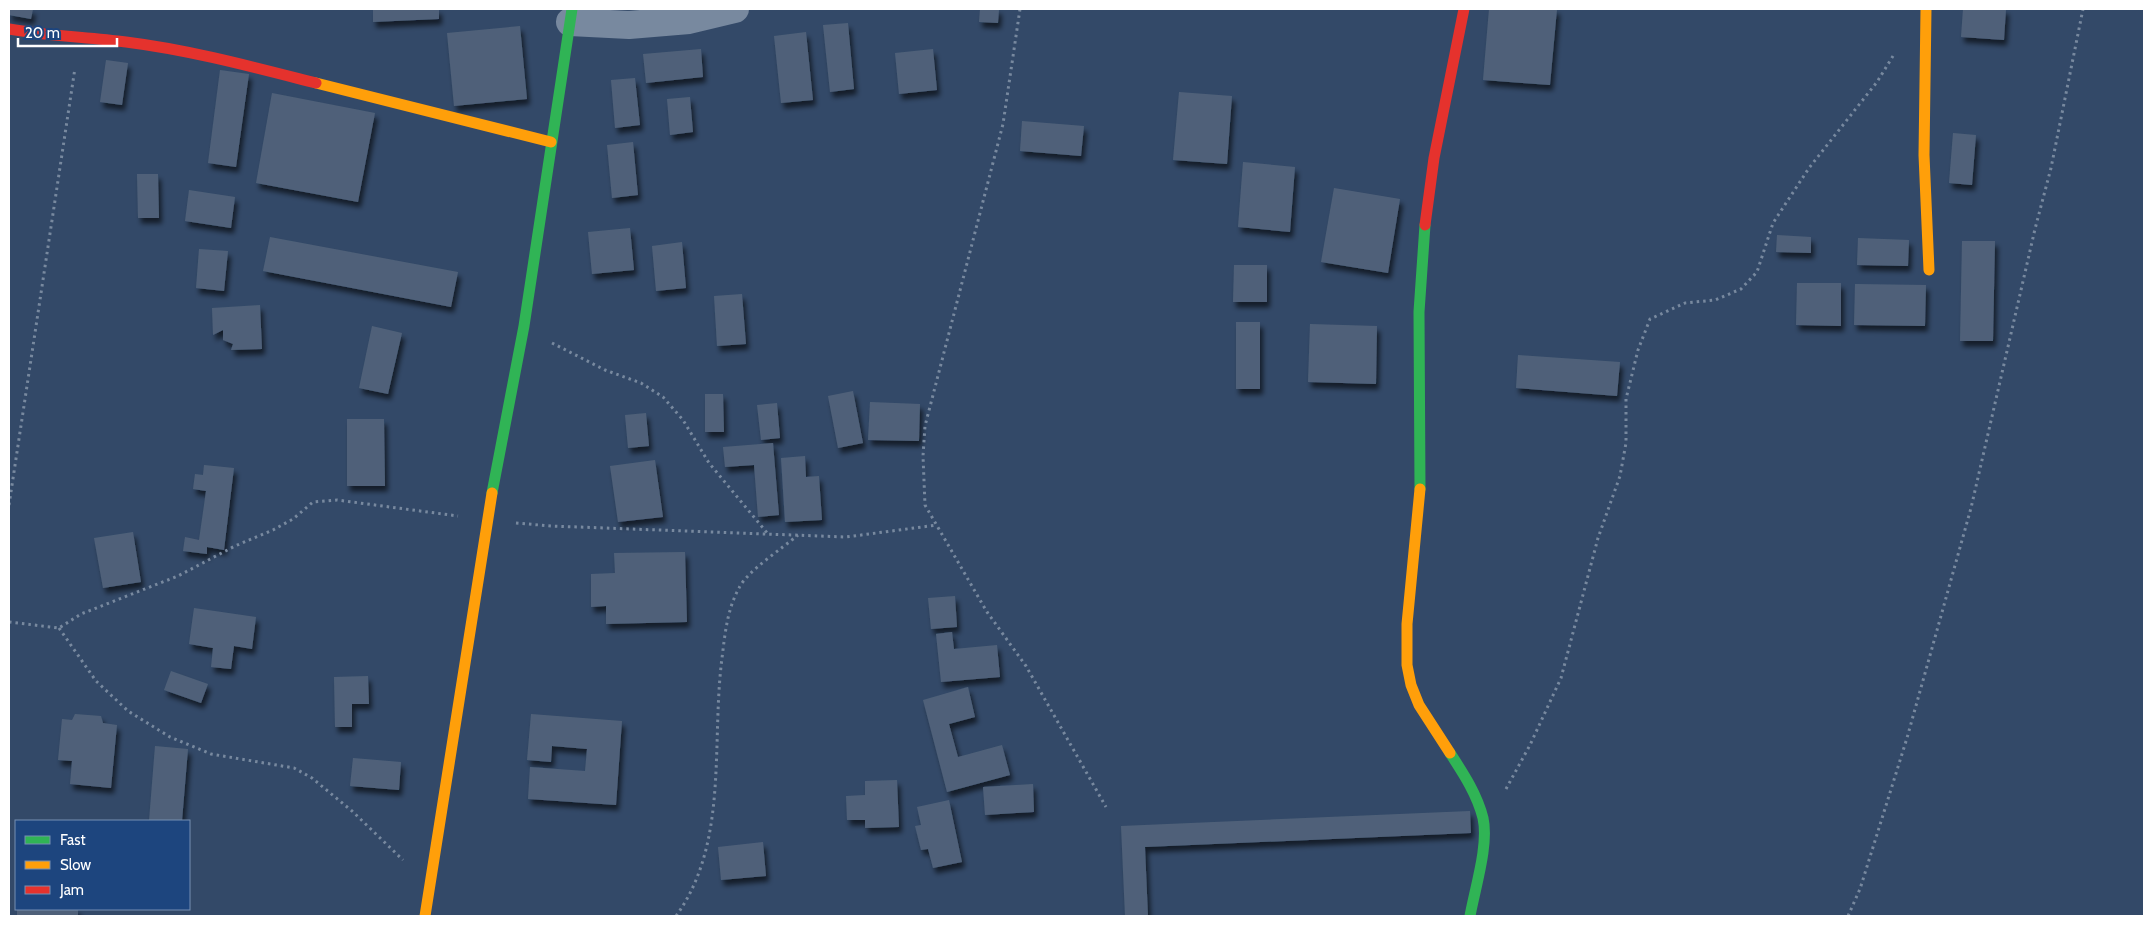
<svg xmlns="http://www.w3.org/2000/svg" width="2153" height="925" font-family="Cabin,sans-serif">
<defs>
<filter id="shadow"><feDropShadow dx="3" dy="5.5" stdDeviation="2.5" flood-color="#0009"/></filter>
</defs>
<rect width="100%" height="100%" fill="#334968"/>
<g fill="#4f6179" filter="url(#shadow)">
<path d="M 9,9 L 33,9 L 31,19 L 9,15 Z"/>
<path d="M 373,9 L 439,9 L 439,19 L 373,22 Z"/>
<path d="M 980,9 L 999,9 L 998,23 L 979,22 Z"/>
<path d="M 1489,9 L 1557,9 L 1550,85 L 1483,80 Z"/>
<path d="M 1963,9 L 2006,9 L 2004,40 L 1961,37 Z"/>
<path d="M 848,23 L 854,89 L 830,92 L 823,25 Z"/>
<path d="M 520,26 L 527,99 L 454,106 L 447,33 Z"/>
<path d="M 806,32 L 813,100 L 781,103 L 774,36 Z"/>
<path d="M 701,49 L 703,77 L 646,83 L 643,54 Z"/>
<path d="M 933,49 L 937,90 L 899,94 L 895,53 Z"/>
<path d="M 106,60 L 128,63 L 122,105 L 100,102 Z"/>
<path d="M 220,70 L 249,74 L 236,167 L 208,163 Z"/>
<path d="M 635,78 L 640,125 L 615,128 L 611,80 Z"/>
<path d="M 1179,92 L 1232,96 L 1227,164 L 1173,160 Z"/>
<path d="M 272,93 L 375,113 L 358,202 L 256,183 Z"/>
<path d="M 690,97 L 693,132 L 670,135 L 667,99 Z"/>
<path d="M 1022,121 L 1084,126 L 1081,156 L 1020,151 Z"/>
<path d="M 1953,133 L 1976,135 L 1972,185 L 1949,183 Z"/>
<path d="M 633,142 L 638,195 L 612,198 L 607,145 Z"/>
<path d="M 1243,162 L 1295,167 L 1290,232 L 1238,227 Z"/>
<path d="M 137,174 L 158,174 L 159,218 L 138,218 Z"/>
<path d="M 1334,188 L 1400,199 L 1388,273 L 1321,262 Z"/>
<path d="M 189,190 L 235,197 L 231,228 L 185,221 Z"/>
<path d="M 630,228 L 634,270 L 592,274 L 588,232 Z"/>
<path d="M 1777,235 L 1811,237 L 1811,253 L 1776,252 Z"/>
<path d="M 270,237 L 458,272 L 451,307 L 263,271 Z"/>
<path d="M 1858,238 L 1909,240 L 1908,266 L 1857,265 Z"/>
<path d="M 1962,241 L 1995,241 L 1993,341 L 1960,341 Z"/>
<path d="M 682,242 L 686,288 L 656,291 L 652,246 Z"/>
<path d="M 199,249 L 228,251 L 224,291 L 196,288 Z"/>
<path d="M 1234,265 L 1267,265 L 1267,302 L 1233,302 Z"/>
<path d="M 1797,283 L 1841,283 L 1841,326 L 1796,325 Z"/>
<path d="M 1855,284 L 1926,285 L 1925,326 L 1854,325 Z"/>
<path d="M 742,294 L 746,344 L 717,346 L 714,296 Z"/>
<path d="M 260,305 L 262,349 L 231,350 L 233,344 L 223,340 L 223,330 L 213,335 L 212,308 Z"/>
<rect x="1236" y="322" width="24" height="67"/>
<path d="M 1310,324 L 1377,326 L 1376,384 L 1308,382 Z"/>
<path d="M 372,326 L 402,333 L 388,394 L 359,388 Z"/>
<path d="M 1518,355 L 1620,362 L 1617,396 L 1516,388 Z"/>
<path d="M 853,391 L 863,443 L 838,448 L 828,396 Z"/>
<path d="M 705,394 L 723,394 L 724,432 L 705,432 Z"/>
<path d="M 870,402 L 920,404 L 919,441 L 868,440 Z"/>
<path d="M 777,403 L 780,438 L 761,440 L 757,405 Z"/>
<path d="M 646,413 L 649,446 L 628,448 L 625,415 Z"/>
<path d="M 347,419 L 384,419 L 385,486 L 347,486 Z"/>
<path d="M 773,443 L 779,515 L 758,517 L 754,465 L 725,467 L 723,447 Z"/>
<path d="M 805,456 L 806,477 L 819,476 L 822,520 L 785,522 L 781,458 Z"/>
<path d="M 655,460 L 663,517 L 618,522 L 610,466 Z"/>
<path d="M 204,465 L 234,468 L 224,550 L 207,547 L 207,554 L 183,551 L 185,537 L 199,540 L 206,491 L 193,489 L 195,474 L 203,475 Z"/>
<path d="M 133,532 L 141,582 L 103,588 L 94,538 Z"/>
<path d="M 685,552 L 687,622 L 606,624 L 606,606 L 591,607 L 591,574 L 615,573 L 614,553 Z"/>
<path d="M 955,596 L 957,627 L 931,629 L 928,598 Z"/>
<path d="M 194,608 L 256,617 L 252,649 L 234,646 L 231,669 L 211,667 L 213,648 L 189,644 Z"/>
<path d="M 952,632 L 954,649 L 997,645 L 1000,677 L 941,682 L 936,634 Z"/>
<path d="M 171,671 L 208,684 L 201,703 L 164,690 Z"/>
<path d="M 368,676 L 369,704 L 352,704 L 352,727 L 335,727 L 334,677 Z"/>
<path d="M 968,687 L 975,717 L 949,724 L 958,757 L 1002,745 L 1010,775 L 947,792 L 923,700 Z"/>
<path d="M 75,714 L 101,716 L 103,723 L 117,725 L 111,788 L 70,784 L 72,761 L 58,760 L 62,719 L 72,720 Z"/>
<path d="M 531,714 L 622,721 L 616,805 L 528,799 L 530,767 L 585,771 L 587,749 L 552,746 L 551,762 L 527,760 Z"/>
<path d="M 155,746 L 188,749 L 182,821 L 149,821 Z"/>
<path d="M 353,758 L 401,762 L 399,790 L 350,786 Z"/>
<path d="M 897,780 L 899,827 L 865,828 L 865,820 L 847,820 L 846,796 L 865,795 L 865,781 Z"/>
<path d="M 1033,784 L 1034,812 L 985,815 L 983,787 Z"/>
<path d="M 949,800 L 962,862 L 933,868 L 928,849 L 921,850 L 915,826 L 921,825 L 917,807 Z"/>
<path d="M 1470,811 L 1471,833 L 1145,847 L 1148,916 L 1125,916 L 1121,826 Z"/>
<path d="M 763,842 L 766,876 L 721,880 L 718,847 Z"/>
<rect x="17" y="909" width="61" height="7"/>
</g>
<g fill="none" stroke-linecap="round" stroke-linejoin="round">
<g stroke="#78899f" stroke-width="3" stroke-dasharray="2.5 4" stroke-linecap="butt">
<path d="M 1020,9 L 1003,124 L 925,426 L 923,456 L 925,505 L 987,612 L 1026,666 L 1106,807"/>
<path d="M 552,343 L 605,370 L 641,383 L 663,397 L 683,420 L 709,463 L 768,534"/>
<path d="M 9,505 L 75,68"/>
<path d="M 516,523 L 551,526 L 846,537 L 937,525"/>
<path d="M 9,622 L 59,628 L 81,614 L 178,576 L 235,546 L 273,530 L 293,519 L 313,502 L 337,500 L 458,516"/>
<path d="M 59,628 L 96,681 L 128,711 L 170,737 L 211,754 L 294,768 L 312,778 L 352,811 L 403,860"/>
<path d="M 1506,789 L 1530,745 L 1561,678 L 1598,538 L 1620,476 L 1626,443 L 1626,399 L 1638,350 L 1650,319 L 1685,303 L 1715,300 L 1741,289 L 1757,272 L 1773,223 L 1809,168 L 1877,82 L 1893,56"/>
<path d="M 676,916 C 729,843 711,743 722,658 C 725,634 727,610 739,588 C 747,571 783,548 798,535"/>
<path d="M 1848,916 L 1860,889 L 1907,738 L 1971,508 L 2035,229 L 2051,168 L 2083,9"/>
</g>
<path stroke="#78899f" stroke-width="28" d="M 570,22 L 629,25 L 689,20 L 735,9"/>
<g stroke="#30b455" stroke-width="11">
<path d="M 1420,489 L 1419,312 L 1425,225"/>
<path d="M 492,493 L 524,326 L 572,9"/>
<path d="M 1450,753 C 1463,773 1477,794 1483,818 C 1489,845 1475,888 1470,916"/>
</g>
<g stroke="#ff9f0a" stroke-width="11">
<path d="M 1926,9 L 1924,155 L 1929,270"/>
<path d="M 316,83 L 551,142"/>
<path d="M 1420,489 L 1407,624 L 1407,665 L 1411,685 L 1419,705 L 1450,753"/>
<path d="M 425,916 L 492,493"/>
</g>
<g stroke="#e5322d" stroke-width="11">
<path d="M 9,29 C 48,36 87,37 126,42 C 190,50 253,67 316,83"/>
<path d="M 1425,225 L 1434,158 L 1464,9"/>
</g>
</g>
<rect width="2153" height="925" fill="none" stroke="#ffffff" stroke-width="20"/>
<rect x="15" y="820" width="175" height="90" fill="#1d457e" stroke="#778fb2"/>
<rect x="25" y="836" width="25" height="8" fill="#30b455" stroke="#778fb2"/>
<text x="60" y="845" font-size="15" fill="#ffffff">Fast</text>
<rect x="25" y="861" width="25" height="8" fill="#ff9f0a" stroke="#778fb2"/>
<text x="60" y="870" font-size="15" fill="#ffffff">Slow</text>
<rect x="25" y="886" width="25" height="8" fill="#e5322d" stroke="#778fb2"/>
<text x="60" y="895" font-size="15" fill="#ffffff">Jam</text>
<path d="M18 38v8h99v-8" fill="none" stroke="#ffffff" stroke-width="2.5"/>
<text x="25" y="38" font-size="15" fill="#ffffff" stroke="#1d457e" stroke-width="4" paint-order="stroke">20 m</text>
</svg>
